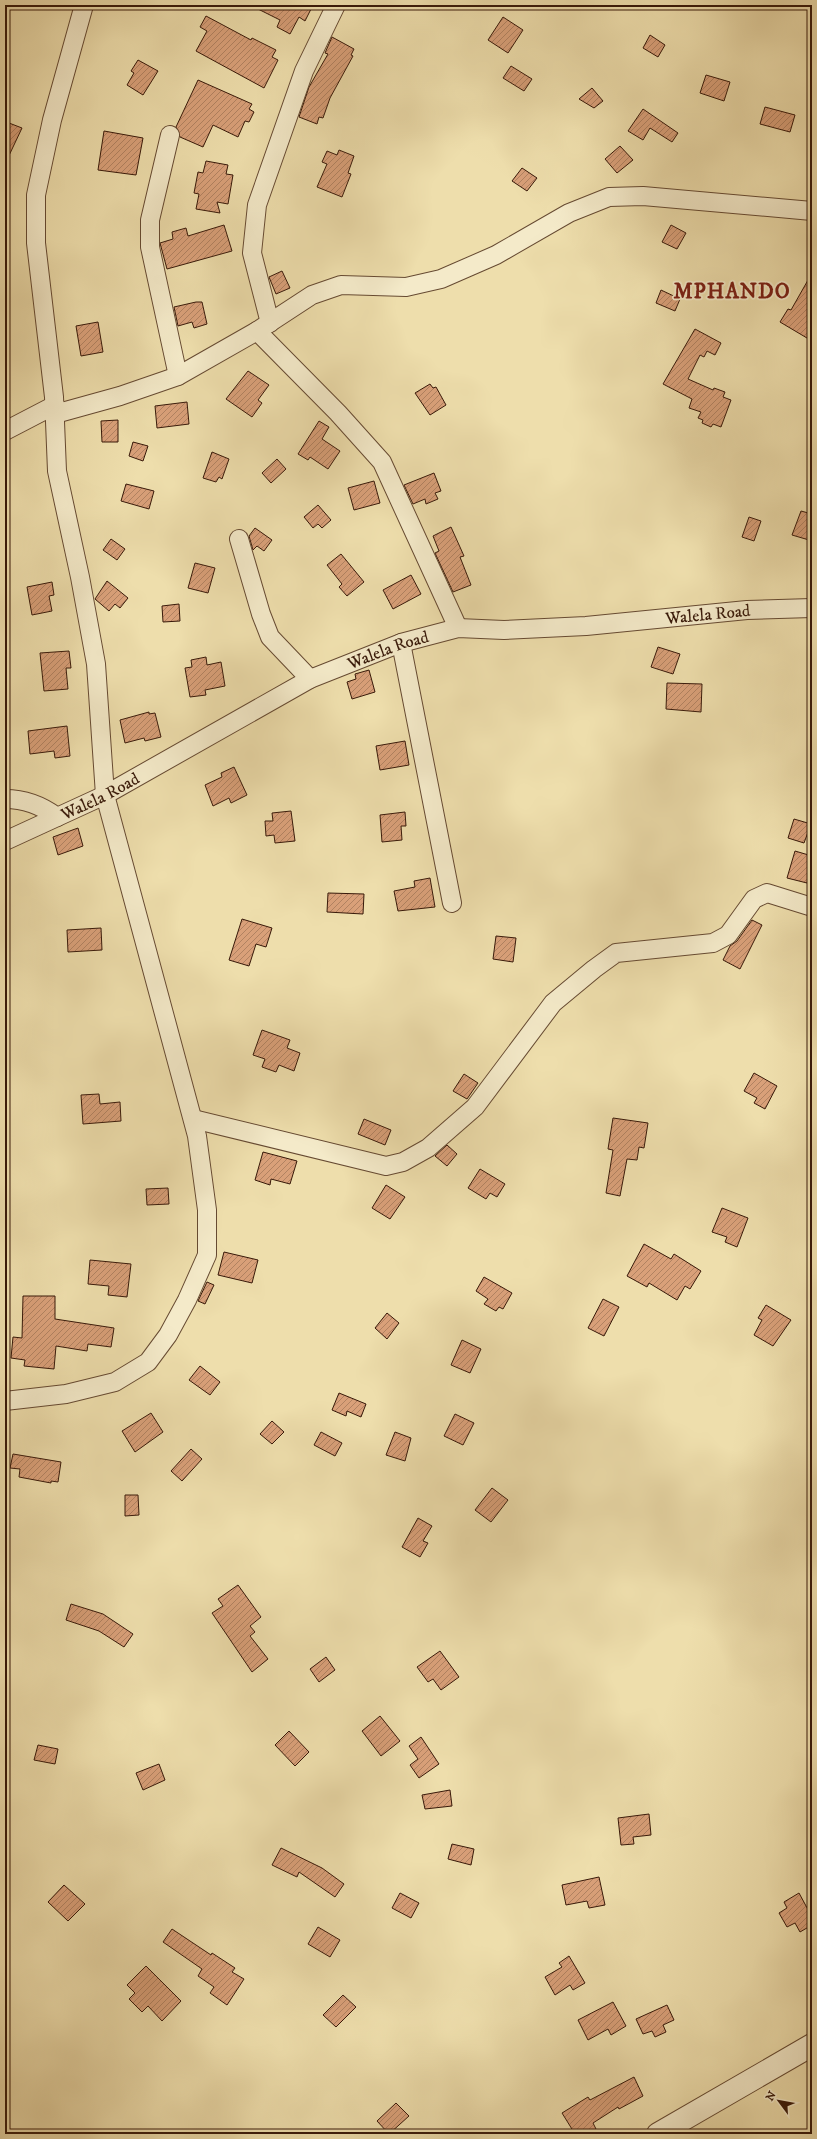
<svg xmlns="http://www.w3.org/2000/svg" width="817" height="2139" font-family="'IM FELL DW Pica',serif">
<defs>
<pattern id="building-hatch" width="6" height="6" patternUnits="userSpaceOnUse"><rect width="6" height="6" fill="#d9a079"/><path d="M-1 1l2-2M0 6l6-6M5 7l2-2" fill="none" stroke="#b18261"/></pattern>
</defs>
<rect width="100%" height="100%" fill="#eedeac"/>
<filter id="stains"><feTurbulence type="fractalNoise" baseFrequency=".005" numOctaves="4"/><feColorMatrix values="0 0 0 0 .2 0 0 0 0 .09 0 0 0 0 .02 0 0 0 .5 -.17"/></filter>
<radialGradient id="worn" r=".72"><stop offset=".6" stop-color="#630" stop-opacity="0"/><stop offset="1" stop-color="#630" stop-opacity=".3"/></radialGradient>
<g fill="url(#building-hatch)" stroke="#381909">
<path d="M 250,5 L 313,5 L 305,21 L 299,17 L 290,34 L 277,27 L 280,20 Z"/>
<path d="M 206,16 L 251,40 L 252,38 L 276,50 L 272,57 L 278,60 L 264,88 L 196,51 L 207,31 L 200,27 Z"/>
<path d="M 503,17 L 523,30 L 508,53 L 488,40 Z"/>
<path d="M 650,35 L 665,45 L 658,57 L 643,48 Z"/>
<path d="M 332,37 L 354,49 L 351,55 L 353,56 L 330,98 L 323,118 L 319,117 L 317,124 L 299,117 L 309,87 L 328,54 L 325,53 Z"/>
<path d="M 138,60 L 158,71 L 143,95 L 127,85 L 134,73 L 131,71 Z"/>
<path d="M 511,66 L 532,79 L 524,91 L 503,78 Z"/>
<path d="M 706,75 L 730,82 L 724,101 L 700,93 Z"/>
<path d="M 198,80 L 252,104 L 249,109 L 254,112 L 249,122 L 245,121 L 238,137 L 213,125 L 203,147 L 180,137 L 176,127 Z"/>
<path d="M 592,88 L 603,101 L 594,108 L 579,99 Z"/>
<path d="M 765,107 L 795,115 L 790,132 L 760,124 Z"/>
<path d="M 643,109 L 678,133 L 672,142 L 650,128 L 643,140 L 628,131 Z"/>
<path d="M 9,123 L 22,128 L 5,164 L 5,131 Z"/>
<path d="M 104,131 L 143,138 L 136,175 L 98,170 Z"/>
<path d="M 620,146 L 633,160 L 617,173 L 605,159 Z"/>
<path d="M 339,150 L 354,156 L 348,173 L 351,174 L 342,197 L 317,187 L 327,164 L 322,162 L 327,151 L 337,155 Z"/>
<path d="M 206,161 L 228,165 L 226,174 L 233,175 L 228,204 L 217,202 L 220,213 L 196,209 L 199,194 L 194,193 L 198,172 L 203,173 Z"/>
<path d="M 522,168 L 537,178 L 527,191 L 512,181 Z"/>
<path d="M 224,225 L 232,251 L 167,269 L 160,243 L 173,239 L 172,232 L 186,228 L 188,236 Z"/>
<path d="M 671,225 L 686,233 L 677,249 L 662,242 Z"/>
<path d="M 282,271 L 290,288 L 276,294 L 269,277 Z"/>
<path d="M 812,273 L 812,341 L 780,322 L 788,309 L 791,310 Z"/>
<path d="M 661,290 L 680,299 L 675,311 L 656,303 Z"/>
<path d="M 196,302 L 202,302 L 207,324 L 194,328 L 192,322 L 178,326 L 174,307 Z"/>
<path d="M 98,322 L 103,352 L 81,356 L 76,326 Z"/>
<path d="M 695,329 L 721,343 L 715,355 L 707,351 L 704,357 L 700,355 L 688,379 L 713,390 L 714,388 L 725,392 L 723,397 L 731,400 L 721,427 L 713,424 L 711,427 L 702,423 L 703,420 L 698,418 L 701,412 L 689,408 L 692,399 L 663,384 Z"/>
<path d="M 248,371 L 269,385 L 258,400 L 262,403 L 252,417 L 226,399 Z"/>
<path d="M 430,384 L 433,388 L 436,387 L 446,405 L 430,415 L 415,393 Z"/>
<path d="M 187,402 L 189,424 L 157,428 L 155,406 Z"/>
<path d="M 118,420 L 118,442 L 102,442 L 101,421 Z"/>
<path d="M 319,421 L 329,427 L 322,439 L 340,451 L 328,469 L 310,457 L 308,460 L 298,454 Z"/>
<path d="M 133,442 L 148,446 L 143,461 L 129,456 Z"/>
<path d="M 212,452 L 229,459 L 222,479 L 219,477 L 216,482 L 203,478 Z"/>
<path d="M 277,459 L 286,469 L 271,483 L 262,473 Z"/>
<path d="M 434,473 L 441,491 L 435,493 L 438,499 L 426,504 L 425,499 L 413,504 L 404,485 Z"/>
<path d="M 374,481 L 380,503 L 354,510 L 348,488 Z"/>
<path d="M 126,484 L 154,491 L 149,509 L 121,501 Z"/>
<path d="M 318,505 L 331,520 L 322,528 L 318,524 L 313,528 L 304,517 Z"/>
<path d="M 801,511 L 812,514 L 812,531 L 809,540 L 792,535 Z"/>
<path d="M 749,517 L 761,521 L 754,541 L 742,537 Z"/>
<path d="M 451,527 L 464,556 L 460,557 L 471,585 L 453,592 L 435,553 L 439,551 L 433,536 Z"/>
<path d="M 255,528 L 272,540 L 264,551 L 257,546 L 253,550 L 249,536 Z"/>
<path d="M 111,539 L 125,549 L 117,560 L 103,550 Z"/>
<path d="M 341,554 L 364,582 L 347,596 L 339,587 L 342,584 L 327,565 Z"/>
<path d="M 195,563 L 215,568 L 208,593 L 188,588 Z"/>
<path d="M 411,575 L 421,594 L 393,609 L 383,590 Z"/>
<path d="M 107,581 L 128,598 L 120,608 L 115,604 L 109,611 L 95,599 Z"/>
<path d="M 52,582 L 54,595 L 49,596 L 52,611 L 32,615 L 27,587 Z"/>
<path d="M 179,604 L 180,621 L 163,622 L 162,606 Z"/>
<path d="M 658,647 L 680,654 L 673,674 L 651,667 Z"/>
<path d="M 69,651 L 71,668 L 66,668 L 68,689 L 44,691 L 40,653 Z"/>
<path d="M 206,657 L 207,665 L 221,662 L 225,686 L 205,690 L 206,695 L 190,697 L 185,668 L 192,667 L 191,660 Z"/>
<path d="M 369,670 L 375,692 L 352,699 L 347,682 L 356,679 L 355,674 Z"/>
<path d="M 667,683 L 702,684 L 701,712 L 666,709 Z"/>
<path d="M 149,712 L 149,714 L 155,713 L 161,737 L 145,741 L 144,738 L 125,743 L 120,720 Z"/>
<path d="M 67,726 L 70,756 L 55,758 L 54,751 L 30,754 L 28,731 Z"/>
<path d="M 405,741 L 409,765 L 380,770 L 376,746 Z"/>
<path d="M 234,767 L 247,795 L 231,803 L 229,798 L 213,806 L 205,785 L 222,777 L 221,773 Z"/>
<path d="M 291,811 L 295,841 L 275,843 L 274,835 L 266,836 L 265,821 L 273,821 L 272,813 Z"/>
<path d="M 405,812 L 406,826 L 401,826 L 402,840 L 382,842 L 380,815 Z"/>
<path d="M 794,819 L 811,824 L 804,843 L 788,838 Z"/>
<path d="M 78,828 L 83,846 L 58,855 L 53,837 Z"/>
<path d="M 795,851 L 812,856 L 812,866 L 807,883 L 787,878 Z"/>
<path d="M 430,878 L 435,907 L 398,911 L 394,891 L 415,887 L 414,881 Z"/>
<path d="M 328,893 L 364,894 L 363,914 L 327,912 Z"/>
<path d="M 242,919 L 272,928 L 266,947 L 256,944 L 249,966 L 229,960 Z"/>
<path d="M 752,920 L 762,925 L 740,969 L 723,960 L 730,946 L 737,941 Z"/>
<path d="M 101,928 L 102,950 L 68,952 L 67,930 Z"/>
<path d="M 496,936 L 516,938 L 513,962 L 493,959 Z"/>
<path d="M 262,1030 L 290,1040 L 287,1048 L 300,1053 L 294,1071 L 279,1065 L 276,1072 L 262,1067 L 265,1059 L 253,1055 Z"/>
<path d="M 754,1073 L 777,1086 L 765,1109 L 754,1103 L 757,1098 L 744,1091 Z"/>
<path d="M 464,1074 L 478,1083 L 467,1099 L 453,1091 Z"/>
<path d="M 99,1094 L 100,1104 L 120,1102 L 121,1121 L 83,1124 L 81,1095 Z"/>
<path d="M 613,1118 L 648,1123 L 644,1148 L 639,1147 L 637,1160 L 627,1159 L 620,1196 L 606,1193 L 613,1150 L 608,1149 Z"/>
<path d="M 364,1119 L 391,1130 L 385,1145 L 358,1134 Z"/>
<path d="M 447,1145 L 457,1154 L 447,1166 L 435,1156 Z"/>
<path d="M 263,1152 L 297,1161 L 290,1184 L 271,1179 L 270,1185 L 255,1180 Z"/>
<path d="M 480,1169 L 505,1184 L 497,1197 L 490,1193 L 486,1199 L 468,1188 Z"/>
<path d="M 386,1185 L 405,1197 L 390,1219 L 372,1208 Z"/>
<path d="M 168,1188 L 169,1204 L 147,1205 L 146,1189 Z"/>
<path d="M 722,1208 L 748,1218 L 737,1247 L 725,1242 L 727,1237 L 712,1232 Z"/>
<path d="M 644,1244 L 671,1259 L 674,1254 L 701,1271 L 690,1289 L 685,1286 L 677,1300 L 649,1283 L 647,1287 L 627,1276 Z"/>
<path d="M 224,1252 L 258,1260 L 252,1283 L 218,1275 Z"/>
<path d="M 90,1260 L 131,1264 L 127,1297 L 108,1295 L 109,1286 L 88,1284 Z"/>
<path d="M 484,1277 L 512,1293 L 503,1309 L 499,1307 L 496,1311 L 484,1304 L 488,1299 L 476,1291 Z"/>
<path d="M 207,1282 L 214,1285 L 205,1304 L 198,1301 Z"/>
<path d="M 23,1296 L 55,1296 L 55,1319 L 114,1328 L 111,1347 L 88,1344 L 87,1351 L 56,1346 L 54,1369 L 24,1366 L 25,1360 L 11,1358 L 13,1337 L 22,1338 Z"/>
<path d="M 603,1299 L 619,1307 L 604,1336 L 588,1328 Z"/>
<path d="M 766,1305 L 791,1320 L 773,1346 L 754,1335 L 762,1320 L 758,1318 Z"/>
<path d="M 387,1313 L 399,1323 L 387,1339 L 375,1328 Z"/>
<path d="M 462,1340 L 481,1349 L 470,1373 L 451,1365 Z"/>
<path d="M 200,1366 L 220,1382 L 210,1395 L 189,1380 Z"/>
<path d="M 339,1393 L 366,1404 L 361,1417 L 347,1411 L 346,1416 L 332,1410 Z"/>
<path d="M 151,1413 L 163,1432 L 135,1452 L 122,1431 Z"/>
<path d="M 455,1414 L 474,1423 L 463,1445 L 444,1436 Z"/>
<path d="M 272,1421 L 284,1432 L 272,1444 L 260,1434 Z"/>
<path d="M 321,1432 L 342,1443 L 335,1456 L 314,1445 Z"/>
<path d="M 395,1432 L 411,1438 L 405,1461 L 386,1455 Z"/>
<path d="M 191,1449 L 202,1459 L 182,1481 L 171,1471 Z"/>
<path d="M 13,1454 L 61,1462 L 58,1482 L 51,1481 L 51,1483 L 19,1477 L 20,1469 L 10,1468 Z"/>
<path d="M 492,1488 L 508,1500 L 491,1522 L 475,1510 Z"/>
<path d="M 125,1495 L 138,1495 L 139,1515 L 125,1516 Z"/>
<path d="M 418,1518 L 432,1526 L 423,1541 L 428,1543 L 420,1557 L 402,1547 Z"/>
<path d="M 238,1585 L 261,1617 L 250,1626 L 255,1632 L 250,1636 L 268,1659 L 252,1672 L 212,1613 L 223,1606 L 218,1599 Z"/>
<path d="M 71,1604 L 103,1614 L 133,1634 L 124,1647 L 99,1631 L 66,1620 Z"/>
<path d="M 440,1651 L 459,1677 L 441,1690 L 433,1679 L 428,1682 L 417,1667 Z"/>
<path d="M 326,1657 L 335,1670 L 319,1682 L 310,1669 Z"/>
<path d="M 380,1716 L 400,1741 L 381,1756 L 362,1731 Z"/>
<path d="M 289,1731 L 309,1752 L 295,1766 L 275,1745 Z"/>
<path d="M 421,1737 L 439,1764 L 419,1778 L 410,1765 L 418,1759 L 409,1746 Z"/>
<path d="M 38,1745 L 58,1749 L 55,1764 L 34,1760 Z"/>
<path d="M 159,1764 L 165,1780 L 143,1790 L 136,1773 Z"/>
<path d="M 450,1790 L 452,1806 L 425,1809 L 422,1795 Z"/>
<path d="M 649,1814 L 651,1835 L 633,1837 L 634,1844 L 621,1845 L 618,1818 Z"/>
<path d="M 452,1844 L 474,1849 L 471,1865 L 448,1859 Z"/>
<path d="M 281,1848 L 322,1868 L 344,1884 L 335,1897 L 299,1872 L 297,1877 L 272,1865 Z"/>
<path d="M 599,1877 L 605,1905 L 589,1908 L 587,1901 L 566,1905 L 562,1885 Z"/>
<path d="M 64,1885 L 85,1904 L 68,1921 L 48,1902 Z"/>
<path d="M 400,1893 L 419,1903 L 411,1918 L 392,1908 Z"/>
<path d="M 799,1893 L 812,1917 L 812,1925 L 800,1932 L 795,1923 L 787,1927 L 779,1913 L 787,1908 L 784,1902 Z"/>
<path d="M 318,1927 L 340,1940 L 330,1957 L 308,1944 Z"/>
<path d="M 172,1929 L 211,1955 L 212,1953 L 235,1968 L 232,1972 L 244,1979 L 227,2005 L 210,1993 L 214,1987 L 198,1976 L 202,1969 L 163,1942 Z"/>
<path d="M 569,1956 L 585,1983 L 573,1990 L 570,1985 L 555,1995 L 545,1977 L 562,1967 L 559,1963 Z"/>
<path d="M 146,1966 L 181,2001 L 162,2021 L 148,2006 L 142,2012 L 129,1999 L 135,1993 L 127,1985 Z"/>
<path d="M 343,1995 L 356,2007 L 336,2027 L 323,2015 Z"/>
<path d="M 613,2002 L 626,2026 L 611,2035 L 608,2029 L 588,2040 L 578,2020 Z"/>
<path d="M 667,2005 L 674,2020 L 663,2025 L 666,2032 L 655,2037 L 652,2031 L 643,2034 L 636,2019 Z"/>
<path d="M 634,2077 L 643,2096 L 619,2109 L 618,2107 L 593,2123 L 596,2129 L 588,2134 L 575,2134 L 562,2113 L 588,2097 L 590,2100 Z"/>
<path d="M 396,2103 L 409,2116 L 389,2134 L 377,2121 Z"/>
</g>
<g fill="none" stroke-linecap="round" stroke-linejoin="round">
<g stroke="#664a32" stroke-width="20">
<g id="minor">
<path d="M 170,135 L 150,220 L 150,247 L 178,376"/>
<path d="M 270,323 L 252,253 L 257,205 L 304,71 L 336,5"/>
<path d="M 257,331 L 338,413 L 382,462 L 458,628"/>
<path d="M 55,414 L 120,396 L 178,376 L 257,331 L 312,295 L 341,285 L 406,287 L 441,279 L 496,255 L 569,213 L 609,197 L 643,196 L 812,211"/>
<path d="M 5,431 L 55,405"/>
<path d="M 239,539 L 261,614 L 270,637 L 310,679"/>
<path d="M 401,643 L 452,903"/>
<path d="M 5,799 C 25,799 41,805 57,817"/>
<path id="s1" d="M 5,841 L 105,795 L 310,679 L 401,643 L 458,628 L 504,630 L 586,626 L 747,610 L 812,608"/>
<path d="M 193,1119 L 386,1166 L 403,1162 L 428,1148 L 475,1107 L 553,1003 L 594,969 L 616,953 L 713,943 L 728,935 L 754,899 L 767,893 L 812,907"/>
<path d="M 5,1401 L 66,1394 L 115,1382 L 148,1362 L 168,1335 L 187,1300 L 207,1255 L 207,1210 L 197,1136 L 105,795 L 96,664 L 80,577 L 57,471 L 54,397 L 36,243 L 36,195 L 52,120 L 84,5"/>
</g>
</g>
<g stroke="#664a32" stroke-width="24">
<path id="tertiary" d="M 658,2134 L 812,2045"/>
</g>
<use href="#minor" stroke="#f4eac9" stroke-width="18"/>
<use href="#tertiary" stroke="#f4eac9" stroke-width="22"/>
</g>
<g text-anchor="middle" stroke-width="3.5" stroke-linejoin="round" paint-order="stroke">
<g font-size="17" fill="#381909" stroke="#f4eac9">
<text dy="6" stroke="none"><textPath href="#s1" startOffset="753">Walela Road</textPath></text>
<text dy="6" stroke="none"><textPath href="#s1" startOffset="429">Walela Road</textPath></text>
<text dy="6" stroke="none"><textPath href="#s1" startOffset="105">Walela Road</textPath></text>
</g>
<g font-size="21" font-weight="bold" letter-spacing="1" fill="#7a1f14" stroke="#f4eac9">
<text x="732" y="298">MPHANDO</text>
</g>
</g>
<rect width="817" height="2139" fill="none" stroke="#eedeac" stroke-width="20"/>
<rect x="6" y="6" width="805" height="2127" fill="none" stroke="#381909" stroke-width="2"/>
<rect x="10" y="10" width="797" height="2119" fill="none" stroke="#381909"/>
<g transform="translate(779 2101) rotate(302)" stroke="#f4eac9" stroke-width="3" paint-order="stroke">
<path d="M0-3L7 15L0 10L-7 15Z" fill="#381909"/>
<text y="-6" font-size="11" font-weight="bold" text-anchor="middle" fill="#381909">N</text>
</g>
<rect width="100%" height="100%" filter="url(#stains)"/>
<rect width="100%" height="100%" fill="url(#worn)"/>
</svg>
